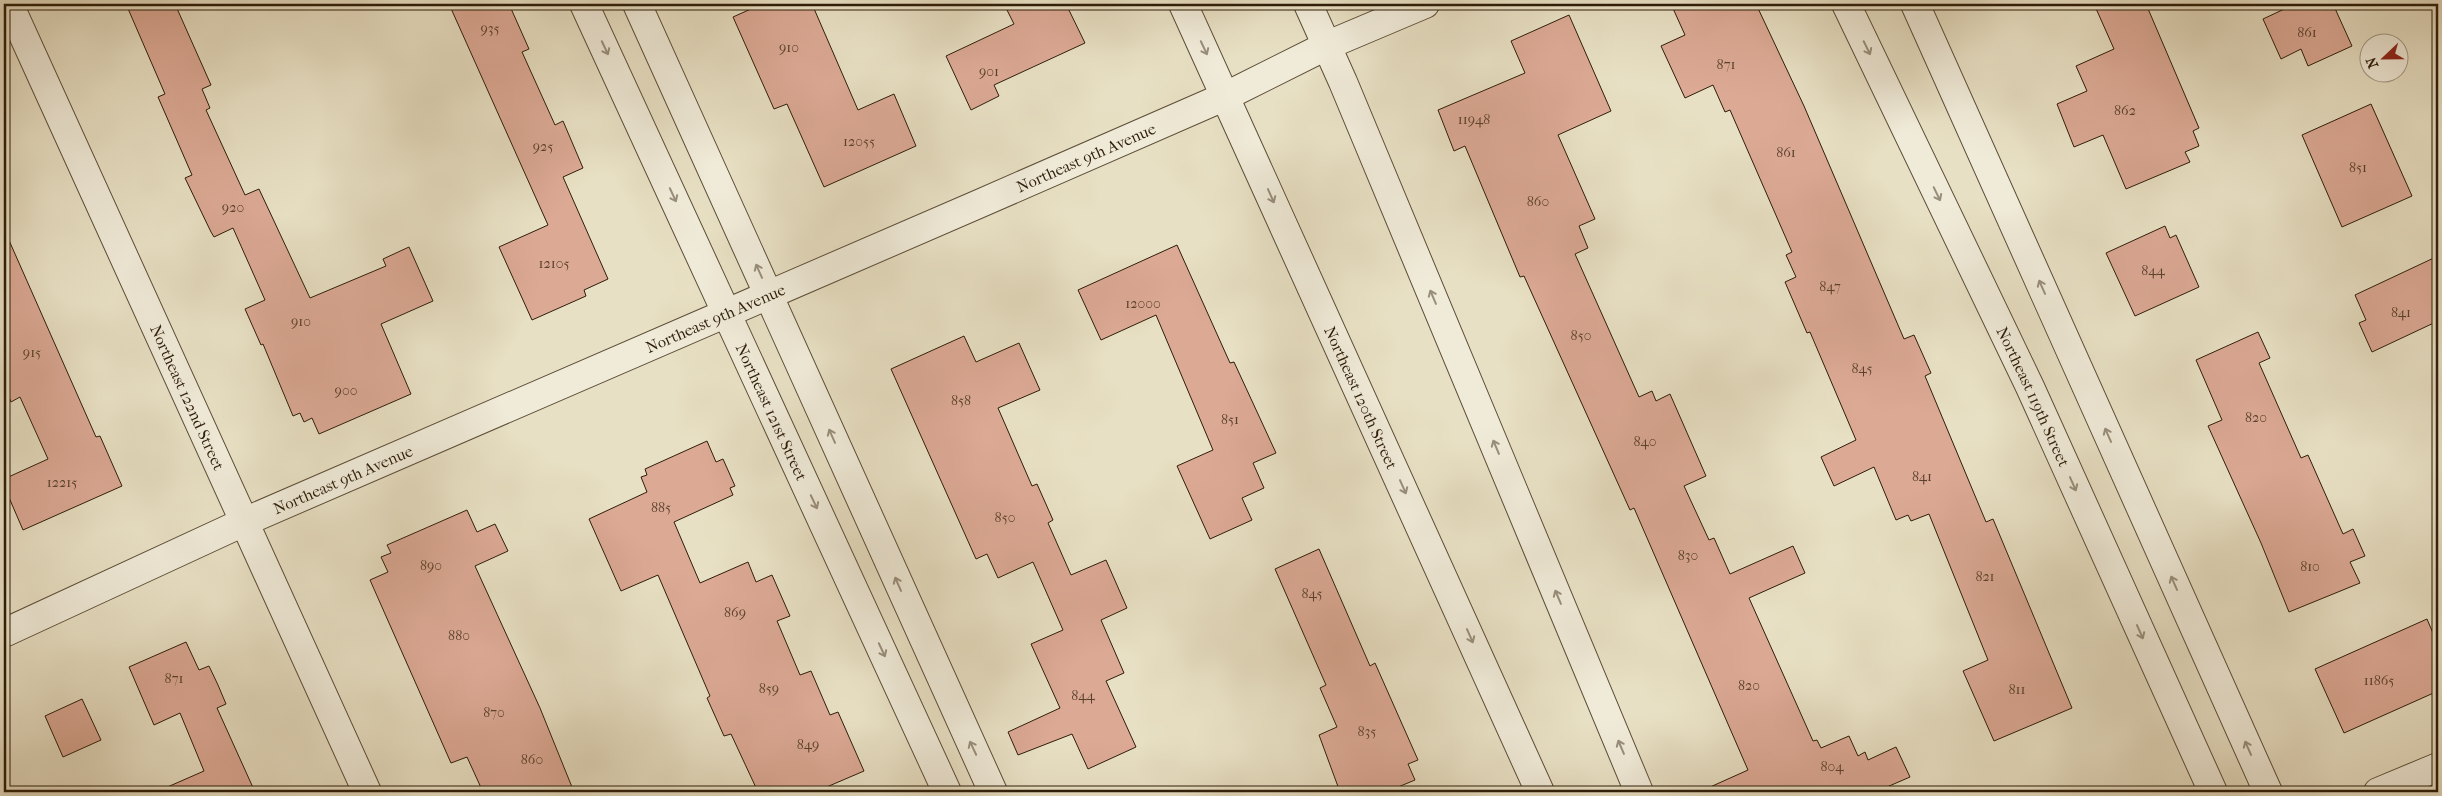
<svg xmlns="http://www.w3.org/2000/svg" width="2442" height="796" font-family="'IM FELL French Canon',serif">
<rect width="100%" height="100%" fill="#e8e0c4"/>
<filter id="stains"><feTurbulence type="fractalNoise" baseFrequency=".004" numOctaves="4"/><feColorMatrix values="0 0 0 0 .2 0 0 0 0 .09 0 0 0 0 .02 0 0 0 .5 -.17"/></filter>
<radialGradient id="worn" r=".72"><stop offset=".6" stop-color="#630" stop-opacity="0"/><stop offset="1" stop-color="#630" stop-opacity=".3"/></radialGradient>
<g fill="#dca995" stroke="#2d1d09">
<path d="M 126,4 L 175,4 L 211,85 L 202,89 L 210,108 L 206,110 L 245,195 L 259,189 L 310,298 L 386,266 L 383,259 L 409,247 L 433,301 L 381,324 L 411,394 L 319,434 L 312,418 L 304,422 L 300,413 L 293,416 L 263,344 L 261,345 L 245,309 L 265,300 L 233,228 L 214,237 L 211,232 L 185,178 L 192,175 L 158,97 L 165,94 Z"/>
<path d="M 449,4 L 509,4 L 529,49 L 522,52 L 555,125 L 563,121 L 583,168 L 563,177 L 608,279 L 584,290 L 586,296 L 532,320 L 499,247 L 548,225 Z"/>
<path d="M 762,4 L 812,4 L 858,110 L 894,94 L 916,146 L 824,187 L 787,104 L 774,109 L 733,17 Z"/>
<path d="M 1004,4 L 1066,4 L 1085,43 L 994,85 L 999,96 L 971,110 L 946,56 L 1014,24 Z"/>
<path d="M 1671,4 L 1756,4 L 1804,106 L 1904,339 L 1914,335 L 1931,373 L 1925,376 L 1986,522 L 1993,519 L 2072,708 L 1994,741 L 1963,671 L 1988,660 L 1929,514 L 1911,521 L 1908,515 L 1896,520 L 1874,467 L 1834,486 L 1821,457 L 1856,440 L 1810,332 L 1807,333 L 1785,282 L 1796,277 L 1786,255 L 1792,252 L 1730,110 L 1725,112 L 1713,85 L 1685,98 L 1661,46 L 1685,35 Z"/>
<path d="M 2094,4 L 2146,4 L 2199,128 L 2193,131 L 2199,146 L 2185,152 L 2190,162 L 2126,189 L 2103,135 L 2074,147 L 2057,104 L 2087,91 L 2076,66 L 2114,49 Z"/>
<path d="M 2295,4 L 2333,4 L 2352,46 L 2308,66 L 2301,49 L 2281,59 L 2263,19 Z"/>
<path d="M 1569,15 L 1611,111 L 1558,135 L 1595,219 L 1579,226 L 1588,248 L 1575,254 L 1639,397 L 1652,391 L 1656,401 L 1670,394 L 1706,476 L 1684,486 L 1709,540 L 1714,538 L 1730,574 L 1793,546 L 1805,573 L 1749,598 L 1813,741 L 1817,740 L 1821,748 L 1849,736 L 1858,756 L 1865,752 L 1868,760 L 1896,747 L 1910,777 L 1880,790 L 1882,792 L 1699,792 L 1748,770 L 1634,508 L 1630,510 L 1524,276 L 1520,277 L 1465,146 L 1454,151 L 1438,110 L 1525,73 L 1511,41 Z"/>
<path d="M 2371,104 L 2412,196 L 2342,227 L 2302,135 Z"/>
<path d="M 2165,226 L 2170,238 L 2176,235 L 2199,287 L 2135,316 L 2106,253 Z"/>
<path d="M 4,229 L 96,437 L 100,436 L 122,486 L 23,530 L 4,486 L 4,479 L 48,459 L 20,397 L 11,402 L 4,385 Z"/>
<path d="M 1177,245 L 1230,363 L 1234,362 L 1276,453 L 1253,463 L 1264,488 L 1242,498 L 1252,520 L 1210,539 L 1177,466 L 1213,450 L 1156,315 L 1101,340 L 1078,290 Z"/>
<path d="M 2438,256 L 2438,321 L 2372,352 L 2359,323 L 2366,320 L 2355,295 Z"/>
<path d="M 2258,332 L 2270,358 L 2259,363 L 2301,458 L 2308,455 L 2343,534 L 2353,529 L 2365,556 L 2350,562 L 2360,583 L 2289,612 L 2261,543 L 2208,426 L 2222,420 L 2196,360 Z"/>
<path d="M 964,336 L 976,362 L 1019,343 L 1040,390 L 998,408 L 1032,486 L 1037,484 L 1053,520 L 1048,523 L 1071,575 L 1106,560 L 1127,608 L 1101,620 L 1124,673 L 1106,681 L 1136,747 L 1088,769 L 1072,734 L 1018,755 L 1008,732 L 1060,708 L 1031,644 L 1063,630 L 1033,562 L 998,578 L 987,554 L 976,559 L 891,369 Z"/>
<path d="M 707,441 L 716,462 L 723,459 L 735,486 L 730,488 L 733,495 L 674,522 L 700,583 L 748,562 L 756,582 L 772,575 L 790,616 L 777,621 L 800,675 L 811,671 L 830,715 L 838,712 L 864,771 L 815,792 L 758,792 L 731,734 L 724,736 L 707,698 L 710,696 L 658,575 L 621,591 L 589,519 L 647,492 L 641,477 L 647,475 L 645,469 Z"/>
<path d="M 467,510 L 477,532 L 495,524 L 508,551 L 475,566 L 540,708 L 574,792 L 483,792 L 467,757 L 451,763 L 370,580 L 388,572 L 381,557 L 391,553 L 387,545 Z"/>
<path d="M 1319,549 L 1370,666 L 1375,663 L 1418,760 L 1408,764 L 1415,780 L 1386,792 L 1340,792 L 1319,735 L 1337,727 L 1320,688 L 1326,685 L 1275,569 Z"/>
<path d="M 2427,619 L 2438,645 L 2438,691 L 2344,733 L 2315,669 Z"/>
<path d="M 186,642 L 199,670 L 209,666 L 218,685 L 226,704 L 217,708 L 255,792 L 156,792 L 204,771 L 180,713 L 154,725 L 129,667 Z"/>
<path d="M 82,699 L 101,740 L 63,757 L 45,716 Z"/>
</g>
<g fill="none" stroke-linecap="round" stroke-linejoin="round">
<g stroke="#5c4e38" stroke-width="30">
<g id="minor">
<path id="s1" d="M 9,4 L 367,792"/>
<path id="s2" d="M 584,4 L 947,792"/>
<path d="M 637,4 L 993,792"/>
<path id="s3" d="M 1183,4 L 1540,792"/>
<path d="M 1308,4 L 1343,82 L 1639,792"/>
<path id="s4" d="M 1846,4 L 2030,387 L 2213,792"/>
<path d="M 1915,4 L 2268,792"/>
<path id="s5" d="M 4,633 L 244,522 L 981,203 L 1226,96 L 1328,45 L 1425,4"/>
<path d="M 2378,792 L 2438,767"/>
</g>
</g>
<use href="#minor" stroke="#f0ebd9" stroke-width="28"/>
</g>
<defs><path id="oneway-shaft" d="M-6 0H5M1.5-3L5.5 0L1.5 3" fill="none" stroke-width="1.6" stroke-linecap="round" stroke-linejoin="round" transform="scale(1.25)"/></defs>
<g stroke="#988e7b">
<use href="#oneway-shaft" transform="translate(605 48) rotate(65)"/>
<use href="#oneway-shaft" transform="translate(1204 48) rotate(65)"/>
<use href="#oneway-shaft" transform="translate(1867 48) rotate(64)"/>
<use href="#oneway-shaft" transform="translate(1937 194) rotate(64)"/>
<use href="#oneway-shaft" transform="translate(673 195) rotate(65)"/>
<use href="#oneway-shaft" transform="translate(1271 196) rotate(66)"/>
<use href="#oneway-shaft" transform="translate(759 271) rotate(-114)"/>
<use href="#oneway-shaft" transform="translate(2042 287) rotate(-114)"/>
<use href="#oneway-shaft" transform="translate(1433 297) rotate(-113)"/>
<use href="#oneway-shaft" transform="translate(2108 435) rotate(-114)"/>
<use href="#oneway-shaft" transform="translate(832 436) rotate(-114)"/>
<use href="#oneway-shaft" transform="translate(1496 447) rotate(-113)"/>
<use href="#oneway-shaft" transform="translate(2073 484) rotate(66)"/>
<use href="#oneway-shaft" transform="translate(1403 487) rotate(66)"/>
<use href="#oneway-shaft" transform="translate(814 502) rotate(65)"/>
<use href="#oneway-shaft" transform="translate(2174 583) rotate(-114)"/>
<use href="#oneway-shaft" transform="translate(898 584) rotate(-114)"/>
<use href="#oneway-shaft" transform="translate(1558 597) rotate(-113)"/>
<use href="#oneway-shaft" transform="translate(2140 632) rotate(66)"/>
<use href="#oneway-shaft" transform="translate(1470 636) rotate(66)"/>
<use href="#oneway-shaft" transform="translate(882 650) rotate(65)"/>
<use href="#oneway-shaft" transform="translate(1621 747) rotate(-113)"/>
<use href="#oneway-shaft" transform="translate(973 748) rotate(-115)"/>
<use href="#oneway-shaft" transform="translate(2248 748) rotate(-114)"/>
</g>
<g text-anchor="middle" stroke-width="4.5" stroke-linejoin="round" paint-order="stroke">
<g font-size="14" fill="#59402c">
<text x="490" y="33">935</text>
<text x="2307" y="37">861</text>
<text x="789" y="52">910</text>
<text x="1726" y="69">871</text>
<text x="989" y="76">901</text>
<text x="2125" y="115">862</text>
<text x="1474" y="124">11948</text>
<text x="859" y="146">12055</text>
<text x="543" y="151">925</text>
<text x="1786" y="157">861</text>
<text x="2358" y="172">851</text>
<text x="1538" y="206">860</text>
<text x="233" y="212">920</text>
<text x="554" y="268">12105</text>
<text x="2153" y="275">844</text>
<text x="1830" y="291">847</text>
<text x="1143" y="308">12000</text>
<text x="2401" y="317">841</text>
<text x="301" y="326">910</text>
<text x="1581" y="340">850</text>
<text x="32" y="357">915</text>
<text x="1862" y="373">845</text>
<text x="346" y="395">900</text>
<text x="961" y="405">858</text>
<text x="2256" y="422">820</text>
<text x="1230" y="424">851</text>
<text x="1645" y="446">840</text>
<text x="1922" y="481">841</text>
<text x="62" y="487">12215</text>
<text x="661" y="512">885</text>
<text x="1005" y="522">850</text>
<text x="1688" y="560">830</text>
<text x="431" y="570">890</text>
<text x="2310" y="571">810</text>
<text x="1985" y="581">821</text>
<text x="1312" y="598">845</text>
<text x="735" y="617">869</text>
<text x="459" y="640">880</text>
<text x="174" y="683">871</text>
<text x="2379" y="685">11865</text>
<text x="1749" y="690">820</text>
<text x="769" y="693">859</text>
<text x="2017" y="694">811</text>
<text x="1083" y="700">844</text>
<text x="494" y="717">870</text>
<text x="1367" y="736">835</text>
<text x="808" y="749">849</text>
<text x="532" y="764">860</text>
<text x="1832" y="771">804</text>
</g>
<g font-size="16" fill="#2d1d09" stroke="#f0ebd9">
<text dy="6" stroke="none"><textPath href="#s5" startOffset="1182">Northeast 9th Avenue</textPath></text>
<text dy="6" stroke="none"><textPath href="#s5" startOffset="778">Northeast 9th Avenue</textPath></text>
<text dy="6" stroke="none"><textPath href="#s4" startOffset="435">Northeast 119th Street</textPath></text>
<text dy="6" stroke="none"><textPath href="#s1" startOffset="432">Northeast 122nd Street</textPath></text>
<text dy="6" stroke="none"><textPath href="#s3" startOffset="432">Northeast 120th Street</textPath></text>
<text dy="6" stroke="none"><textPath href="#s2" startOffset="449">Northeast 121st Street</textPath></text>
<text dy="6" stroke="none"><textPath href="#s5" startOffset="372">Northeast 9th Avenue</textPath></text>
</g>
</g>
<rect width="2442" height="796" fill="none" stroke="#e8e0c4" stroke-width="20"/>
<rect x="5" y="5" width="2432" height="786" fill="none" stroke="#2d1d09" stroke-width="2.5"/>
<rect x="10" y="10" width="2422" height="776" fill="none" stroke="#2d1d09"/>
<g transform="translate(2384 58) rotate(248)"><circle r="24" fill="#f0ebd9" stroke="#a29986"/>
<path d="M0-4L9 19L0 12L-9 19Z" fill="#8f2418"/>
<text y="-8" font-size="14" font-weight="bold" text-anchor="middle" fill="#2d1d09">N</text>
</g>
<rect width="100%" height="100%" filter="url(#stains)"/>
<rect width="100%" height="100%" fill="url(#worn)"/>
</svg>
